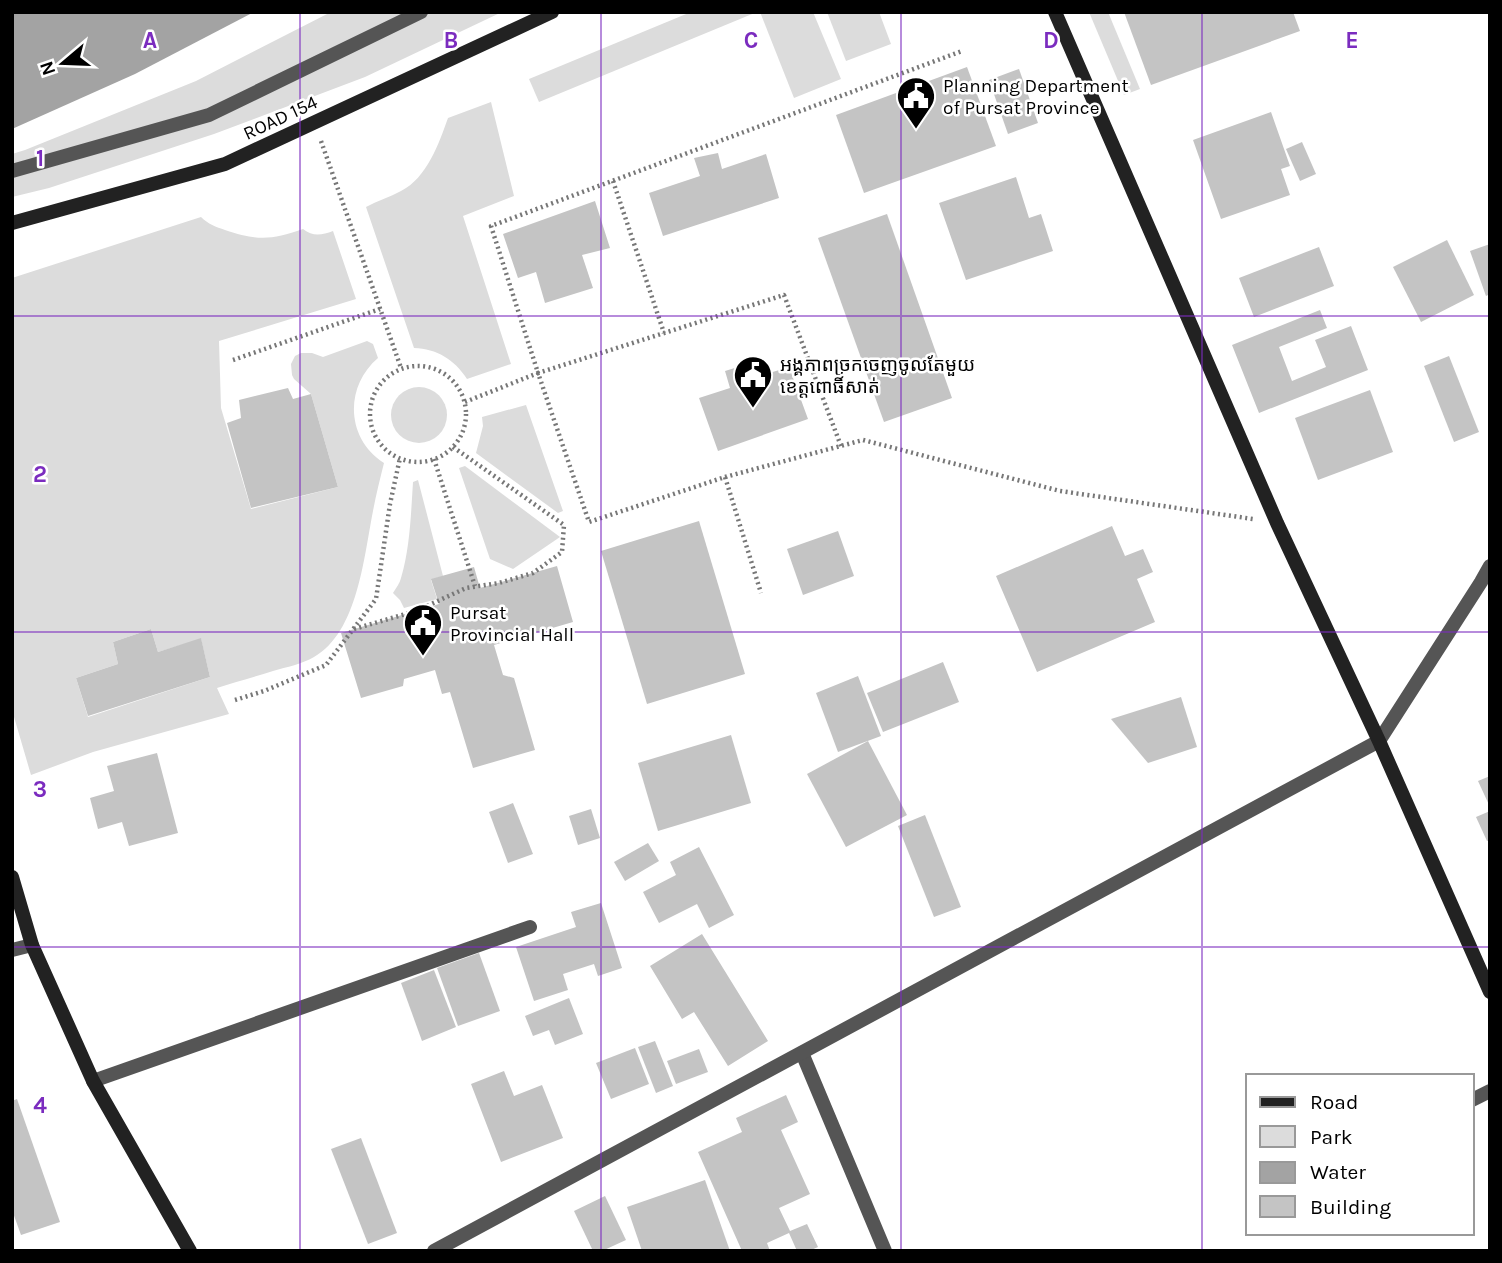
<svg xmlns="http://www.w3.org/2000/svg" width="1502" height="1263" font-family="Karla,'Noto Sans Khmer',sans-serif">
<rect width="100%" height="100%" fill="#fff"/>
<g fill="#dcdcdc" fill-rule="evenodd">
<path d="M 331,12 L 502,12 L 365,77 L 214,134 L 49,188 L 12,197 L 12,154 L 25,150 L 196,81 Z"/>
<path d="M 691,12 L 757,12 L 539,102 L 529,79 Z"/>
<path d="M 760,12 L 813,12 L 841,79 L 794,98 Z"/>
<path d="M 827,12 L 879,12 L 891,44 L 846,61 Z"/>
<path d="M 1089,12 L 1108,12 L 1140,89 L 1124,95 Z"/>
<path d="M 491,102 L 514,196 L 463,216 L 511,364 L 467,379 C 454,359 437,349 414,348 L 366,207 C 377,201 390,197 401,191 C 427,178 439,143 448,118 Z"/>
<path d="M 201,217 C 208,224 216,227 225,230 C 257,241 272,240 303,229 C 313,237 322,235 333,231 L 356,299 L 219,341 L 221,408 L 251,509 L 338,487 L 311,394 L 294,379 L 292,375 L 291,364 L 295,356 L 301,353 L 312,353 L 323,357 L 367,341 L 373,344 L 378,358 C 344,387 346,439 384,463 C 380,479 376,495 373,511 C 364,556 358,632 314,657 C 302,664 287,667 273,671 C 254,677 235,682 217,688 L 229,714 L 93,752 L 31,775 L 12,710 L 12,278 ZM 151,629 L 158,652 L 201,639 L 210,677 L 88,717 L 76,678 L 118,664 L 113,642 Z"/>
<circle cx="419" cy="415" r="28"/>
<path d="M 526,405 L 563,511 L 558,513 L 476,453 L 483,426 L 482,417 Z"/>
<path d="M 465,466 L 560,537 L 513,569 L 490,559 L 459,468 Z"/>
<path d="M 418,480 L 443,576 L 431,580 L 437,599 L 404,608 L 400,600 L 393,593 C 396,588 400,583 401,578 C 410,548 411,513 413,482 Z"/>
</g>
<path fill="#a3a3a3" d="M 12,12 L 254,12 L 135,74 L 12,129 Z"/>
<g fill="#c4c4c4">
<path d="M 1124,12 L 1293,12 L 1300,31 L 1151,85 Z"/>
<path d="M 967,67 L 996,146 L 864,193 L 836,115 Z"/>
<path d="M 1019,69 L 1038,123 L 1008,134 L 989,80 Z"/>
<path d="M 1271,112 L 1290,166 L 1281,169 L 1290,195 L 1221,219 L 1193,140 Z"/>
<path d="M 1302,142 L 1316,174 L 1300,181 L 1286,149 Z"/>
<path d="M 718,153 L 722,169 L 766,154 L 779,198 L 663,236 L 649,193 L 700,176 L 694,158 Z"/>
<path d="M 1016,177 L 1029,218 L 1041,214 L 1053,251 L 966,280 L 939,203 Z"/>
<path d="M 595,201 L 610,248 L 582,255 L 593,288 L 545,303 L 536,272 L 518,278 L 503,234 Z"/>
<path d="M 887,214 L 952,398 L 884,422 L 818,238 Z"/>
<path d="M 1447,240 L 1474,295 L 1421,322 L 1393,267 Z"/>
<path d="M 1490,244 L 1490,294 L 1486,296 L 1470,251 Z"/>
<path d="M 1319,247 L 1334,286 L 1254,317 L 1239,278 Z"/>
<path d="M 1320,310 L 1327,328 L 1279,347 L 1292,381 L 1326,367 L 1315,340 L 1351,326 L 1368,370 L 1259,413 L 1232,345 Z"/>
<path d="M 1449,356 L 1479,432 L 1454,442 L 1424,366 Z"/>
<path d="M 751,363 L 756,377 L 789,367 L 808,419 L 718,451 L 699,398 L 730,388 L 725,371 Z"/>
<path d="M 288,388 L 293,399 L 311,394 L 338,487 L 251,508 L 227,423 L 241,418 L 239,400 Z"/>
<path d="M 1370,390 L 1393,452 L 1318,480 L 1295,418 Z"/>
<path d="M 699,521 L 745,674 L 647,704 L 601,551 Z"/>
<path d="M 1112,526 L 1125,556 L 1143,549 L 1153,572 L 1137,579 L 1155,622 L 1037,672 L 996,576 Z"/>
<path d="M 838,531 L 854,576 L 803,595 L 787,549 Z"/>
<path d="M 557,566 L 573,622 L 494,645 L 503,675 L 514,678 L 535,750 L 473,768 L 450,692 L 442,694 L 435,670 L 404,679 L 403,686 L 361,698 L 341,633 L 439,604 L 431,579 L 474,567 L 480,588 Z"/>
<path d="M 151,629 L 158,652 L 201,638 L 210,677 L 88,716 L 76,678 L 118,664 L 113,642 Z"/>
<path d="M 943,662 L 959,702 L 883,732 L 867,693 Z"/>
<path d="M 858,676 L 881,736 L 838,752 L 816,693 Z"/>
<path d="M 1181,697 L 1197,747 L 1148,763 L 1111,719 Z"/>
<path d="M 731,735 L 751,803 L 658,831 L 638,763 Z"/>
<path d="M 868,741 L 907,815 L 846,847 L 807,774 Z"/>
<path d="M 157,753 L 178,833 L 129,846 L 122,822 L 98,829 L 90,798 L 114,791 L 107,766 Z"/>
<path d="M 1490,776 L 1490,807 L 1478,781 Z"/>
<path d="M 513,803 L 533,854 L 508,863 L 489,812 Z"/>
<path d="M 591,809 L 600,838 L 578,845 L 569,816 Z"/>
<path d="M 1490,811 L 1490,840 L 1487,841 L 1476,817 Z"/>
<path d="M 925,815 L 961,907 L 934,917 L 898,826 Z"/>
<path d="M 648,843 L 659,861 L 625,881 L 614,862 Z"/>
<path d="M 699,847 L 734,915 L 709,928 L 697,904 L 659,923 L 643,892 L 676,875 L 670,862 Z"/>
<path d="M 601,903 L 622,968 L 598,976 L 594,964 L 563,974 L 568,990 L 534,1001 L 516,947 L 576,927 L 571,912 Z"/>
<path d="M 702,934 L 768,1041 L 728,1066 L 694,1012 L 682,1019 L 650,966 Z"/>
<path d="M 479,953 L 500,1011 L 458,1026 L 437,968 Z"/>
<path d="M 434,970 L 456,1027 L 422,1041 L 401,983 Z"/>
<path d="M 569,998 L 583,1034 L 555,1045 L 549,1030 L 533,1036 L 525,1016 Z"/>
<path d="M 655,1041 L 673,1086 L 656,1093 L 638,1047 Z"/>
<path d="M 635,1048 L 649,1084 L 611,1099 L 596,1063 Z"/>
<path d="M 699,1049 L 708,1072 L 676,1084 L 667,1061 Z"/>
<path d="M 504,1071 L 514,1096 L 542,1085 L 563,1138 L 501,1162 L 471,1084 Z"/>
<path d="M 786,1095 L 798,1122 L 781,1130 L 810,1194 L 779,1208 L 790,1231 L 807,1224 L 818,1247 L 809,1251 L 797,1251 L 789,1233 L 767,1243 L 770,1251 L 742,1251 L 698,1152 L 742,1132 L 736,1118 Z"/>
<path d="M 17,1099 L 60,1222 L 21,1235 L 12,1210 L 12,1101 Z"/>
<path d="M 361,1138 L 397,1233 L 368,1244 L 331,1149 Z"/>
<path d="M 705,1180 L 730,1251 L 642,1251 L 627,1207 Z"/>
<path d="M 605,1196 L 626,1240 L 602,1251 L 593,1251 L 574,1211 Z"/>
</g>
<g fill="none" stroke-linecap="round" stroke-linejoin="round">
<g stroke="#777" stroke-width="4.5" stroke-dasharray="2 3.5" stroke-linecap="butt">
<path d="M 321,141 L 401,368"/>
<path d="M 613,181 L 664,333"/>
<path d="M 233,360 L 380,309"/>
<circle cx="418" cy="414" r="48"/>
<path d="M 465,402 L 538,373 L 589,522 L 725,477 L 761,593"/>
<path d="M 841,446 L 784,295 L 538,373 L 491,226 L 962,51"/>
<path d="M 434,459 L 475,586"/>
<path d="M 725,477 L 863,440 L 1060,491 L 1253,519"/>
<path d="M 354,629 L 416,611 L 466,588 L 499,583 L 533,573 L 562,552 L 564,525 L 453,447"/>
<path d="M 235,700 L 264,691 L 326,665 L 376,599 L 390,504 L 400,458"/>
</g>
<g stroke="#555" stroke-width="14">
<path d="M 12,171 L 209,115 L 421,12"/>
<path d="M 12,950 L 32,945"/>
<path d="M 802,1053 L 885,1251"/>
<path d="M 93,1081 L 530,927"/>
<path d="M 1472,1100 L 1490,1091"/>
<path d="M 434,1251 L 1379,741 L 1481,582 L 1490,566"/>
</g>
<g stroke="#222" stroke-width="14">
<path d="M 1055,12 L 1277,523 L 1379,741 L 1490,992"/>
<path d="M 12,223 L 225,164 L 552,12"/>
<path d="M 12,877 L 32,945 L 93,1081 L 190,1251"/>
</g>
</g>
<path fill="none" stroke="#7b2cbf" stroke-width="2" stroke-opacity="0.55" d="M 300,12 L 300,1251M 601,12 L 601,1251M 901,12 L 901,1251M 1202,12 L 1202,1251M 12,316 L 1490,316M 12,632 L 1490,632M 12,947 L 1490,947"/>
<defs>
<g id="civic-pin" transform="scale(2.0125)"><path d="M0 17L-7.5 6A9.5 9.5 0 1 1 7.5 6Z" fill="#000" stroke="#fff"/><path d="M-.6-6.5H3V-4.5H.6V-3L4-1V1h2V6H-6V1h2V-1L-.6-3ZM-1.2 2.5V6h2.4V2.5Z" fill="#fff"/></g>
</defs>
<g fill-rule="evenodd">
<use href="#civic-pin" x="916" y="96"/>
<use href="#civic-pin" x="753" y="375"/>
<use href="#civic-pin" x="423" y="623"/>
</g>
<g text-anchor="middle" stroke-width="5" stroke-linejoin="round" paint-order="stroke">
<g font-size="19" fill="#000" stroke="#fff" text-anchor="start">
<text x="943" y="92">Planning Department<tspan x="943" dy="22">of Pursat Province</tspan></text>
<text x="780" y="371">អង្គភាពច្រកចេញចូលតែមួយ<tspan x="780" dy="22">ខេត្តពោធិ៍សាត់</tspan></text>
<text x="450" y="619">Pursat<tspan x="450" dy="22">Provincial Hall</tspan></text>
</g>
<g font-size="19" fill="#000" stroke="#fff">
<text transform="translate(280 117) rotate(-25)" y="7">ROAD 154</text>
</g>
</g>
<g font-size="23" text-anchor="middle" font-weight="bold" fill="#7b2cbf" stroke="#fff" stroke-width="5" stroke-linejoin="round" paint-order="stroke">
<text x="150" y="48">A</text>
<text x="451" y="48">B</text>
<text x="751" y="48">C</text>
<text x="1051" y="48">D</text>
<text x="1352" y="48">E</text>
<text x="40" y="166">1</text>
<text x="40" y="482">2</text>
<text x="40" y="797">3</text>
<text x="40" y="1113">4</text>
</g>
<rect width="1502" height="1263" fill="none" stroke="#000000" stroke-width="28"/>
<rect x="1246" y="1074" width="228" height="161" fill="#ffffff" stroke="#999999" stroke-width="2"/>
<rect x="1260" y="1097" width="35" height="10" fill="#222222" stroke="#999999" stroke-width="2"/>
<text x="1310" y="1109" font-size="21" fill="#000000">Road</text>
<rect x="1260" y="1126" width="35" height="21" fill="#dcdcdc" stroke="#999999" stroke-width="2"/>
<text x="1310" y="1144" font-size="21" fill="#000000">Park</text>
<rect x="1260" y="1162" width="35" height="21" fill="#a3a3a3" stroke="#999999" stroke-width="2"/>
<text x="1310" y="1179" font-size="21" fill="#000000">Water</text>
<rect x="1260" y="1196" width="35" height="21" fill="#c4c4c4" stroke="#999999" stroke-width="2"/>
<text x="1310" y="1214" font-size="21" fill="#000000">Building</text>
<g transform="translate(63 63) rotate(251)" stroke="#ffffff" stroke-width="5" paint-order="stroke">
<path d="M0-5L12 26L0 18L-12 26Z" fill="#000000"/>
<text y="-10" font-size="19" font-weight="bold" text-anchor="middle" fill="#000000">N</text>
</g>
</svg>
